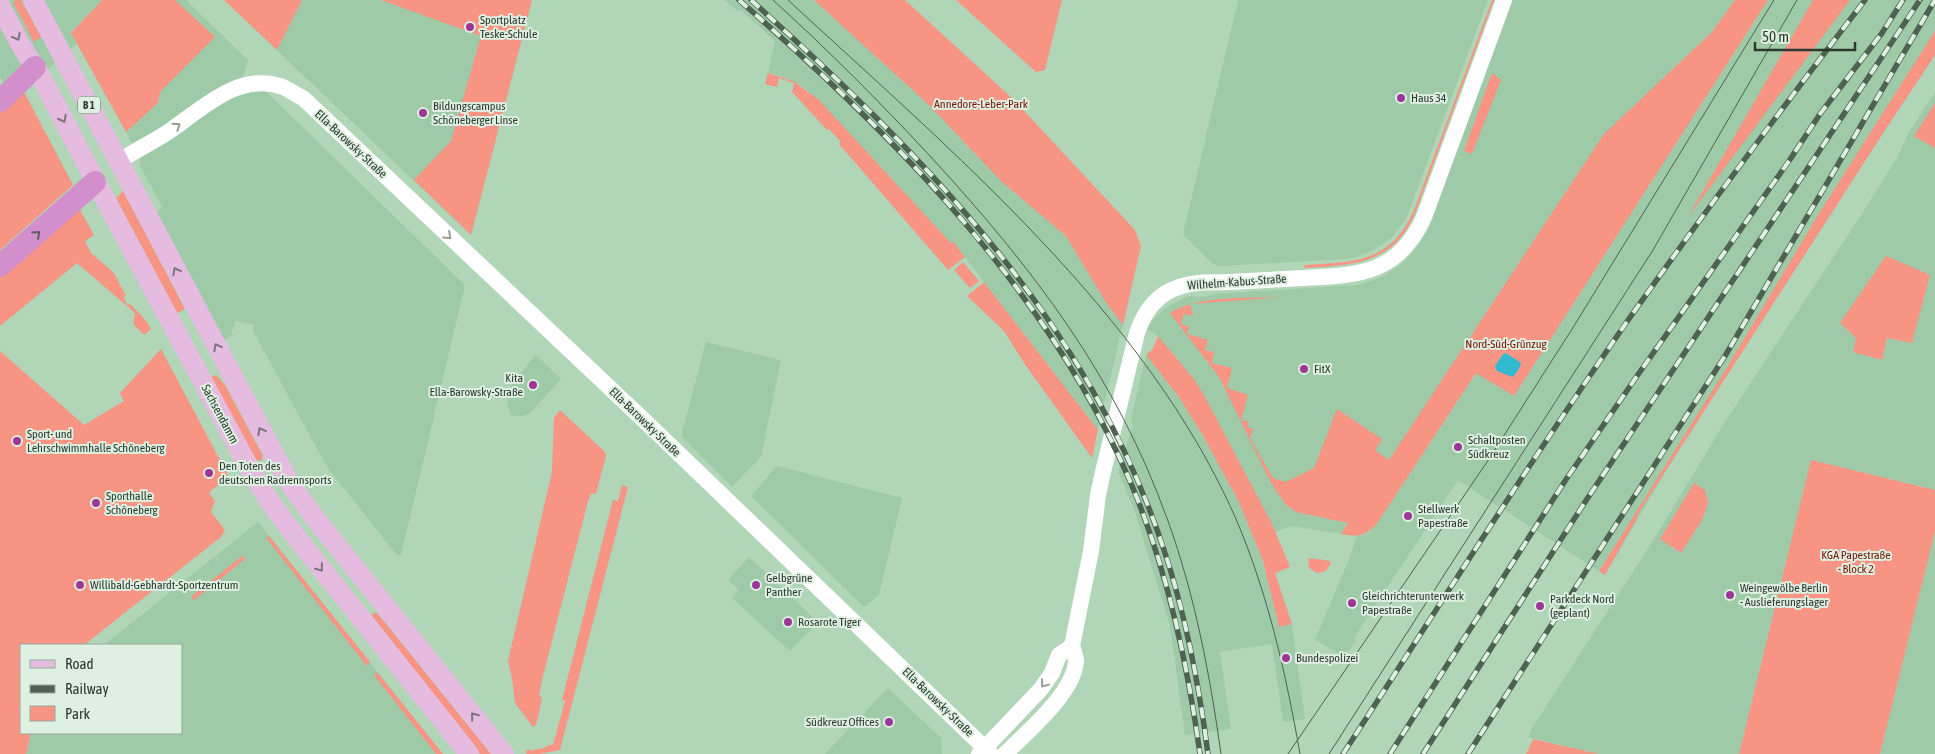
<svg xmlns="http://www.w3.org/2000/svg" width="1935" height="754" font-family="'Asap Condensed',sans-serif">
<rect width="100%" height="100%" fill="#b0d5b7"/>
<g fill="#9fcaa8">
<path d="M 0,0 L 102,0 L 71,32 L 77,44 L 23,90 L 7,85 L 0,78 Z"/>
<path d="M 175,0 L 186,0 L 248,60 L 241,85 L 257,83 L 465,285 L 401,555 L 396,554 L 327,467 L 253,331 L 254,325 L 235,321 L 231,336 L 224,340 L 157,214 L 162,206 L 139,164 L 140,159 L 126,132 L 158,103 L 160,92 L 214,37 Z"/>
<path d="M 249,0 L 532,0 L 471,235 L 244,19 Z"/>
<path d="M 724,0 L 835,0 L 1130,293 L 1098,430 L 954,243 L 950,242 L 904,192 L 886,175 L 804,87 L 779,75 L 768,73 L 775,42 L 777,43 L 740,9 L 738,11 Z"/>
<path d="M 1238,0 L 1488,0 L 1406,219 L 1392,237 L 1374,250 L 1357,257 L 1346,259 L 1219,266 L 1211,263 L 1183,234 Z"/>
<path d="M 1513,0 L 1735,0 L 1712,32 L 1691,53 L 1397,448 L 1341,534 L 1292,526 L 1275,532 L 1194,379 L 1158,336 L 1147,329 L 1155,318 L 1168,306 L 1189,296 L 1199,297 L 1210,296 L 1212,294 L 1358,285 L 1380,278 L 1402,264 L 1416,249 L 1429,228 Z"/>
<path d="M 1768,0 L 1935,0 L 1935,55 L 1887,127 L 1677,452 L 1605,575 L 1458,480 L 1354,638 L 1356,640 L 1349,651 L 1347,650 L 1343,656 L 1315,640 L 1350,557 L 1356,537 L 1367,534 L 1376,525 L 1476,373 L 1514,395 Z"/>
<path d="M 1935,92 L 1935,490 L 1811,460 L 1739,754 L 1599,754 L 1528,737 L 1534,725 L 1649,547 L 1725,422 L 1867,206 L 1897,158 L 1908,134 Z"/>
<path d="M 706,342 L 781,360 L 761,457 L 732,487 L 681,436 Z"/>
<path d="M 536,355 L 561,379 L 530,413 L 522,416 L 514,416 L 510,413 L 507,403 L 509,390 L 514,381 Z"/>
<path d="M 1146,355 L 1179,397 L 1202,434 L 1239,502 L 1263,561 L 1279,627 L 1292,624 L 1305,719 L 1283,722 L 1272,644 L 1239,649 L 1220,652 L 1231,729 L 1185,735 L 1170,626 L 1134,509 L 1118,472 L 1133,425 L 1131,420 Z"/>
<path d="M 777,466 L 902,498 L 879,595 L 864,607 L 751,496 Z"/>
<path d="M 258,522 L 443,754 L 26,754 L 31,733 L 181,733 L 181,645 L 104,645 Z"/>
<path d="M 1935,531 L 1935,754 L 1880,754 L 1892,705 Z"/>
<path d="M 749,557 L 818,622 L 790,651 L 732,598 L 739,590 L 728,580 Z"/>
<path d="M 888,688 L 941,738 L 942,754 L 825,754 Z"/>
</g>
<g fill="#f79484">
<path d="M 17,0 L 21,0 L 41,37 L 34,42 L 13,2 Z"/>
<path d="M 102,0 L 175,0 L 215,37 L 160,92 L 158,103 L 126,132 L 71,33 Z"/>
<path d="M 224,0 L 302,0 L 277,50 Z"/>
<path d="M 381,0 L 532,0 L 471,235 L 414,180 L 451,141 L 481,36 Z"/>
<path d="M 814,0 L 905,0 L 1013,99 L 1135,230 L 1141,246 L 1123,325 L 1105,301 L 1066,236 L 1001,181 L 929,105 Z"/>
<path d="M 956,0 L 1062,0 L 1045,70 L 1036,72 Z"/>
<path d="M 1492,0 L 1494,0 L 1416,211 C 1395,264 1354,265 1305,268 L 1304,265 C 1354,262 1391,263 1414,210 Z"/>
<path d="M 1735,0 L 1768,0 L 1514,396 L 1476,373 L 1376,525 C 1363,537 1358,537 1341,534 L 1348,523 L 1296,512 L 1285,504 L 1270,481 L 1219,377 L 1170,313 C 1200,294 1249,299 1284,297 L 1190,304 L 1193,316 L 1184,314 L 1181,324 L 1189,327 L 1187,334 L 1208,340 L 1205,350 L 1214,352 L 1212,363 L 1232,368 L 1227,388 L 1248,395 L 1241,420 L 1249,422 L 1247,427 L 1253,429 L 1250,438 L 1273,478 L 1286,482 L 1314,468 L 1337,409 L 1382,439 L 1375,450 L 1389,460 L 1604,134 L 1712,32 Z"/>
<path d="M 1813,0 L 1850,0 L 1688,217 Z"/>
<path d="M 1935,31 L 1935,55 L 1887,127 L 1638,514 L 1637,518 L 1605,575 L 1599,571 L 1726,369 L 1818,215 Z"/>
<path d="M 768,73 L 793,81 L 818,99 L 950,242 L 954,243 L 965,257 L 948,270 L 839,144 L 841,142 L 829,129 L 827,130 L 792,92 L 794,83 L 779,78 L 777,87 L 765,84 Z"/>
<path d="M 1492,73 L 1501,80 L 1472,154 L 1464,151 Z"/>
<path d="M 23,90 L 73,185 L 0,250 L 0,112 Z"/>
<path d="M 1935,103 L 1935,148 L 1914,136 Z"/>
<path d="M 123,191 L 185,309 L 177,313 L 116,198 Z"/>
<path d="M 79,208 L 94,235 L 85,241 L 91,253 L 114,273 L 126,296 L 124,297 L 127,305 L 130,304 C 138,312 146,319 151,329 L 144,335 L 133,324 L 135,313 L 77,263 L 0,326 L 0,277 Z"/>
<path d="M 1886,256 L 1930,275 L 1912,343 L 1887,338 L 1882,360 L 1853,352 L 1856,338 L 1840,323 Z"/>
<path d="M 963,262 L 979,281 L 970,288 L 954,270 Z"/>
<path d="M 984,282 L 1098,430 L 1092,458 L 1024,363 L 1004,331 L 967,296 Z"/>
<path d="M 1158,336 L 1194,379 L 1204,395 L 1272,524 L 1290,567 L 1275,573 L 1292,624 L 1279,627 L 1263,561 L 1239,502 L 1202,434 L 1179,397 L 1146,355 L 1152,350 Z"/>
<path d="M 161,349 L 228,475 L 209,493 L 215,501 L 211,512 L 225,530 L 221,537 L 84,645 L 21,645 L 21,733 L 31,733 L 26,754 L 0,754 L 0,351 L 84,425 L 124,401 L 120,393 Z"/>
<path d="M 216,375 L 225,385 L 263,456 L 261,461 L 255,459 L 211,377 Z"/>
<path d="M 560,410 L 605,452 L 606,456 L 596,494 L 591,493 L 587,505 L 542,680 L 539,696 L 542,697 C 540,707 539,715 536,725 L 533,727 L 515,703 L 512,678 L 508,661 L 552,472 L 554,418 Z"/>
<path d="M 1811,460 L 1935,490 L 1935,531 L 1880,754 L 1739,754 Z"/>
<path d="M 1694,483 L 1705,490 L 1708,503 L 1706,509 L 1701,522 L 1681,553 L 1660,539 Z"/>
<path d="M 622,485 L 628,487 L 560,750 L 540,754 L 527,754 L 525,751 L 530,749 L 531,751 L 547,747 L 547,745 L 553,745 L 565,701 L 562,700 L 613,500 L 618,501 Z"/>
<path d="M 269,536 L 370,662 L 367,666 L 266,538 Z"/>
<path d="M 242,556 L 245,559 L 193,601 L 192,596 Z"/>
<path d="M 1308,558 L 1330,561 L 1331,563 L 1326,571 L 1317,573 L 1309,568 Z"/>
<path d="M 376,612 L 387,625 L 491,754 L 480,754 L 370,616 Z"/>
<path d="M 377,672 L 443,754 L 436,754 L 374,675 Z"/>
<path d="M 1533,739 L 1599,754 L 1526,754 Z"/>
</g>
<path fill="#32bbd0" d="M 1506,353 L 1521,363 L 1519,369 L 1513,377 L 1497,371 L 1495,366 L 1503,354 Z"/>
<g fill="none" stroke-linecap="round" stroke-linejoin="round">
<g stroke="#fff" stroke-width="16">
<path d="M 118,162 C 135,150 154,142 171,130 C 203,108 240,71 283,87 C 290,90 296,95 303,98 L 648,424 L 991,754"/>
<path d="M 979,754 L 1041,689 L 1052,673 L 1059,655 L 1072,646"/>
<path d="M 1005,754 C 1027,732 1074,693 1076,661 C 1076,656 1073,650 1072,646 L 1091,551 L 1098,495 L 1103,472 L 1137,333 C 1144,312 1157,294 1179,287 C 1194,281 1213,283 1228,282 C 1253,281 1279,279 1304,278 C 1360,275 1398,274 1424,217 L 1504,0"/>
</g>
<g stroke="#e5bce0" stroke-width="20">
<path d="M 33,0 L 290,484 L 314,517 L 504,754"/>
<path d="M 0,6 L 22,47 L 40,75 L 109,207 L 246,462 L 268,499 L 290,529 L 469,754"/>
</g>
<g stroke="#d38fcc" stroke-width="22">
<path d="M 0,101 L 35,67"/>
<path d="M 0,266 L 95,182"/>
</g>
<g stroke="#4d6251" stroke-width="1">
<path d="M 773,0 C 828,50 880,102 930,156 C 1033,268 1116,376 1168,521 C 1195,596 1210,675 1221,754"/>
<path d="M 788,0 C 950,150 1146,313 1236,519 C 1268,594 1286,674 1300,754"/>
<path d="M 1288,754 L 1487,462 L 1574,326 L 1774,0"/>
<path d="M 1329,754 L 1653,250 L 1797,0"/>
</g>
<g stroke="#4d6251" stroke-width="5.5">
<g id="rail">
<path d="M 739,0 C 894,135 1048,290 1130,481 C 1167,568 1187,660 1200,754"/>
<path d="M 751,0 C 926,158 1088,320 1164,550 C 1186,616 1199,685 1208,754"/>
<path d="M 1343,754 C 1436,611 1527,466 1624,326 C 1702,215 1783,107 1865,0"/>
<path d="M 1390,754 L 1565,481 L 1637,376 L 1789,161 L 1820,114 L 1882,33 L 1903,0"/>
<path d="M 1423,754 L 1587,499 L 1920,0"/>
<path d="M 1468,754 L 1725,356 L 1935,0"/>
</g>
</g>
<use href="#rail" stroke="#def0e1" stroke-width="4" stroke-dasharray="11" stroke-linecap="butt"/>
</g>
<defs><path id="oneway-chevron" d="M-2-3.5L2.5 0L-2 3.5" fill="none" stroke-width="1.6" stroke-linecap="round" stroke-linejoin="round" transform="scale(1.25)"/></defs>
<g stroke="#7f747e">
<use href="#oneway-chevron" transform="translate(17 37) rotate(62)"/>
<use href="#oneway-chevron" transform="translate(63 119) rotate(63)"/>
<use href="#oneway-chevron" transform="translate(176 271) rotate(-119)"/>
<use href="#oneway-chevron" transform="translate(217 347) rotate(-118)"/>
<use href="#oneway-chevron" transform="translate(261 431) rotate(-118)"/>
<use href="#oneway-chevron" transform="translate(320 568) rotate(51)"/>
<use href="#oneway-chevron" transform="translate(474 716) rotate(-129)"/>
</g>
<g stroke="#959c96">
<use href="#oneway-chevron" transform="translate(177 126) rotate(-35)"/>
<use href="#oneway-chevron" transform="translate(448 236) rotate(43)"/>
<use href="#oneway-chevron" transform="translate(1044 684) rotate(127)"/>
</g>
<use stroke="#665865" href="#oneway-chevron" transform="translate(37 234) rotate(-42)"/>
<g fill="#9e3698" stroke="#def0e1" stroke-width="2">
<circle cx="470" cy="27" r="5"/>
<circle cx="1401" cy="98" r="5"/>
<circle cx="423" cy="113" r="5"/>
<circle cx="1304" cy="369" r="5"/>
<circle cx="533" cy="385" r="5"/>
<circle cx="17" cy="441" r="5"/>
<circle cx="1458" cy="447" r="5"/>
<circle cx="209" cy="473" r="5"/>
<circle cx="96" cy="503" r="5"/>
<circle cx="1408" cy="516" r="5"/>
<circle cx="80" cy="585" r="5"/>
<circle cx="756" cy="585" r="5"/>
<circle cx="1730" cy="595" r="5"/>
<circle cx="1352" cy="603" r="5"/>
<circle cx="1540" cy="606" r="5"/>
<circle cx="788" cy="622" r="5"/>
<circle cx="1286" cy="658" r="5"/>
<circle cx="889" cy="722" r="5"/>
</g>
<g text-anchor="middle" stroke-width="4" stroke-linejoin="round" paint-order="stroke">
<rect fill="#def0e1" stroke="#617164" stroke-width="1" x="78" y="96.5" width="22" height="17" rx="4"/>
<g font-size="11" font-weight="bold" fill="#2b3a2e">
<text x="89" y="109">B 1</text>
</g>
<g font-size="12" fill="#2b3a2e" stroke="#def0e1" text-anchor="start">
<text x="480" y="24">Sportplatz<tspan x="480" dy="14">Teske-Schule</tspan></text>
<text x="1411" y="102">Haus 34</text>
<text x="433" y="110">Bildungscampus<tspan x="433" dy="14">Schöneberger Linse</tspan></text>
<text x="1314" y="373">FitX</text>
<text x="523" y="382" text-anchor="end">Kita<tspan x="523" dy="14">Ella-Barowsky-Straße</tspan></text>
<text x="27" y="438">Sport- und<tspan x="27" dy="14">Lehrschwimmhalle Schöneberg</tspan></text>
<text x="1468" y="444">Schaltposten<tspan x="1468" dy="14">Südkreuz</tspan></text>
<text x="219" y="470">Den Toten des<tspan x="219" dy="14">deutschen Radrennsports</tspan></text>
<text x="106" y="500">Sporthalle<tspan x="106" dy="14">Schöneberg</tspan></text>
<text x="1418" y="513">Stellwerk<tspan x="1418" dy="14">Papestraße</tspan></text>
<text x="766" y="582">Gelbgrüne<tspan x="766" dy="14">Panther</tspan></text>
<text x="90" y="589">Willibald-Gebhardt-Sportzentrum</text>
<text x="1740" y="592">Weingewölbe Berlin<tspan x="1740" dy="14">- Auslieferungslager</tspan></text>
<text x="1362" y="600">Gleichrichterunterwerk<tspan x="1362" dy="14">Papestraße</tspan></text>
<text x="1550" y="603">Parkdeck Nord<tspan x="1550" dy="14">(geplant)</tspan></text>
<text x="798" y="626">Rosarote Tiger</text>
<text x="1296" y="662">Bundespolizei</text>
<text x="879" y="726" text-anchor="end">Südkreuz Offices</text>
</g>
<g font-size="12" fill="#7a1207" stroke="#def0e1">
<text x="981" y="108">Annedore-Leber-Park</text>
<text x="1506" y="348">Nord-Süd-Grünzug</text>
<text x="1856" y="559">KGA Papestraße<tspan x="1856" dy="14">- Block 2</tspan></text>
</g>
<g font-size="12" fill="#2b3a2e" stroke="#def0e1">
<text transform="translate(351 144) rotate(43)" y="4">Ella-Barowsky-Straße</text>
<text transform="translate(1237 282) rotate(-4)" y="4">Wilhelm-Kabus-Straße</text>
<text transform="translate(220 414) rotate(62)" y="4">Sachsendamm</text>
<text transform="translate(645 422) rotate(44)" y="4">Ella-Barowsky-Straße</text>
<text transform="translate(938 702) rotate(44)" y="4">Ella-Barowsky-Straße</text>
</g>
</g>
<rect x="20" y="644" width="162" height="90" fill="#def0e1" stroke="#96a799"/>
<rect x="30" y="660" width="25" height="8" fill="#e5bce0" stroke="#96a799"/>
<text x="65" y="669" font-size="15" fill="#2b3a2e">Road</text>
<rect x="30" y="685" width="25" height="8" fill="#4d6251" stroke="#96a799"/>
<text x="65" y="694" font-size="15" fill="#2b3a2e">Railway</text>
<rect x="30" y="706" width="25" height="15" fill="#f79484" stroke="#96a799"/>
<text x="65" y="719" font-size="15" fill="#2b3a2e">Park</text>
<path d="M1755 42v8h100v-8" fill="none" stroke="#2b3a2e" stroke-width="2.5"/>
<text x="1762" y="42" font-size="15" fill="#2b3a2e" stroke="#def0e1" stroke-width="4" paint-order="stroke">50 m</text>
</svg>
